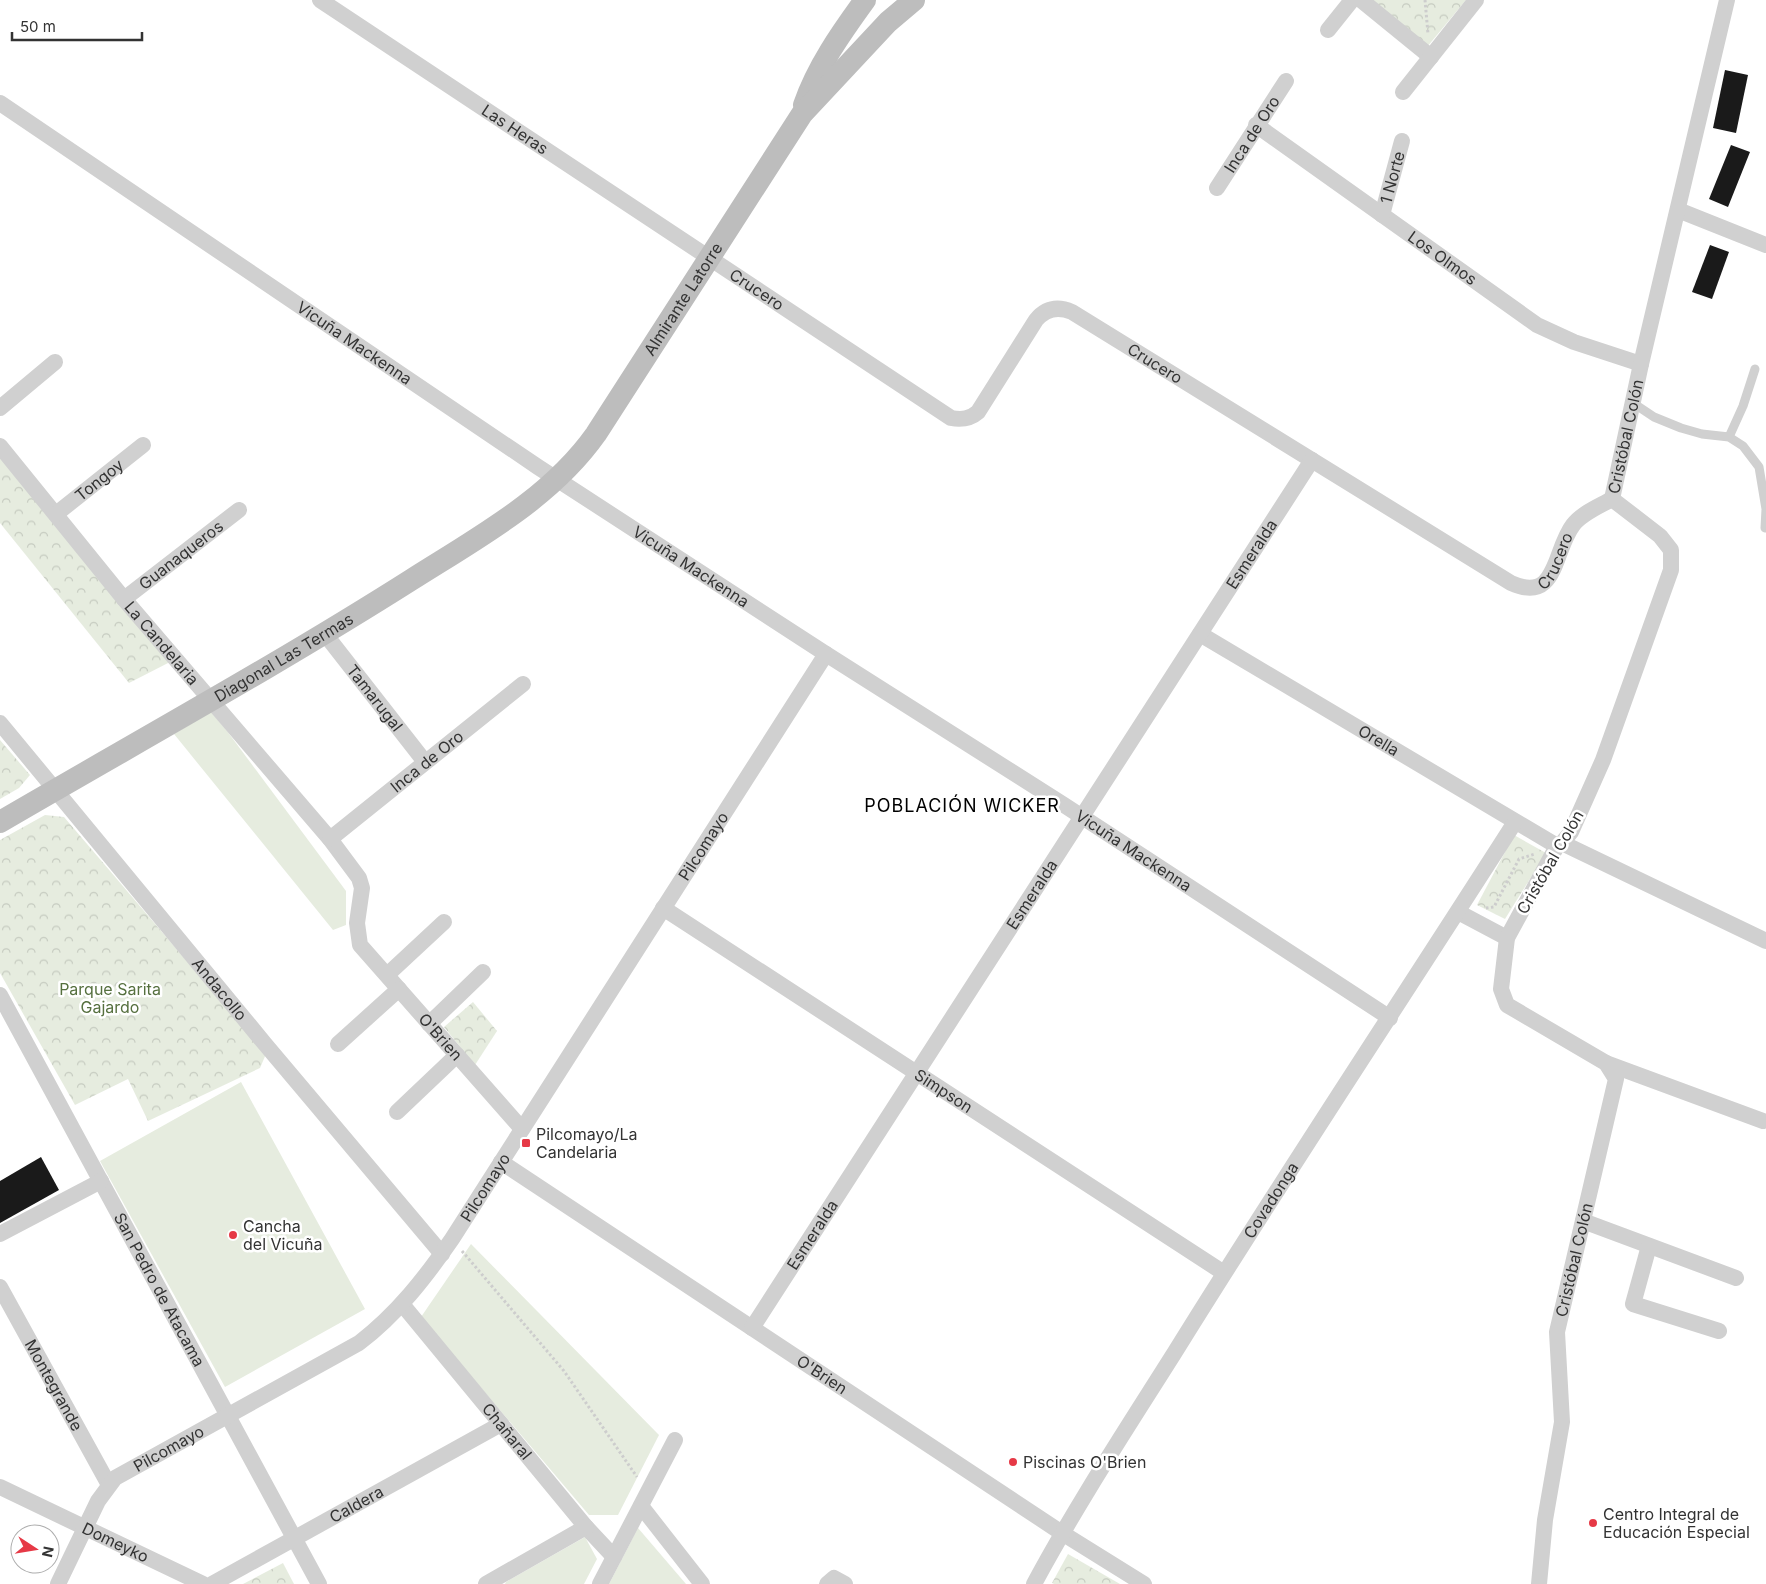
<svg xmlns="http://www.w3.org/2000/svg" width="1766" height="1584" font-family="Inter,sans-serif">
<defs>
<pattern id="park-crowns" width="20" height="18" patternUnits="userSpaceOnUse" patternTransform="scale(1.25)"><rect width="20" height="18" fill="#e6ecdf"/><path d="M2 6a3 3 0 1 1 6 0M12 15a3 3 0 1 1 6 0" fill="none" stroke="#c6cbc0"/></pattern>
</defs>
<rect width="100%" height="100%" fill="#fff"/>
<g fill="#e6ecdf">
<path d="M 211,712 L 227,731 L 346,891 L 346,925 L 333,930 L 174,734 Z"/>
<path d="M 241,1082 L 365,1309 L 225,1387 L 100,1161 Z"/>
<path d="M 471,1244 L 659,1435 L 618,1515 L 589,1515 L 421,1317 Z"/>
<path d="M 638,1528 L 686,1584 L 609,1584 Z"/>
<path d="M 585,1537 L 597,1559 L 584,1584 L 505,1584 L 506,1582 Z"/>
</g>
<g fill="url(#park-crowns)">
<path d="M 1370,0 L 1466,0 L 1427,47 Z"/>
<path d="M 0,456 L 170,662 L 129,683 L 0,523 Z"/>
<path d="M 0,740 L 30,775 L 19,788 L 0,799 Z"/>
<path d="M 45,815 L 64,817 L 266,1054 L 260,1068 L 148,1121 L 128,1079 L 75,1105 L 0,973 L 0,840 Z"/>
<path d="M 1514,835 L 1546,853 L 1505,919 L 1477,905 Z"/>
<path d="M 473,1002 L 497,1031 L 475,1065 L 444,1027 Z"/>
<path d="M 1068,1554 L 1120,1584 L 1054,1584 L 1052,1583 Z"/>
<path d="M 283,1563 L 294,1584 L 243,1584 Z"/>
</g>
<g fill="#1a1a1a">
<path d="M 1725,70 L 1748,75 L 1736,133 L 1713,128 Z"/>
<path d="M 1731,145 L 1750,152 L 1728,207 L 1709,199 Z"/>
<path d="M 1710,245 L 1729,252 L 1712,299 L 1692,292 Z"/>
<path d="M 41,1157 L 59,1190 L 0,1223 L 0,1181 Z"/>
</g>
<g fill="none" stroke-linecap="round" stroke-linejoin="round">
<g stroke="#cdcdcd" stroke-width="3" stroke-dasharray="2.5 2.5" stroke-linecap="butt">
<path d="M 1425,0 L 1428,34"/>
<path d="M 1486,908 L 1494,907 L 1519,859 L 1535,854"/>
<path d="M 462,1251 L 564,1371 L 637,1477"/>
</g>
<g stroke="#d0d0d0" stroke-width="9">
<path d="M 1633,403 L 1654,417 L 1681,428 L 1702,434 L 1729,437 L 1743,446 L 1759,467 L 1766,509 L 1765,528"/>
<path d="M 1729,437 L 1743,406 L 1755,369"/>
</g>
<g stroke="#d0d0d0" stroke-width="16">
<path id="s1" d="M 320,0 L 951,418 C 962,420 970,419 978,412 L 1036,320 C 1046,308 1058,306 1072,312 L 1511,583 C 1558,604 1553,551 1573,525 C 1582,513 1600,506 1612,499"/>
<path d="M 1361,0 L 1431,57"/>
<path d="M 1328,30 L 1352,0"/>
<path d="M 1403,92 L 1476,0"/>
<path id="s2" d="M 0,103 L 538,467 L 826,654 L 1064,805 L 1390,1018"/>
<path id="s3" d="M 1256,125 L 1537,325 L 1574,342 L 1641,364"/>
<path id="s4" d="M 1217,188 L 1286,81"/>
<path d="M 1678,210 L 1766,245"/>
<path id="s5" d="M 1382,215 L 1402,141"/>
<path d="M 0,408 L 55,362"/>
<path id="s6" d="M 0,446 L 124,599 L 330,839 L 359,878 L 362,888 L 357,923 L 360,945 L 522,1129"/>
<path id="s7" d="M 1612,499 L 1641,364 L 1727,0"/>
<path id="s8" d="M 56,514 L 143,445"/>
<path id="s9" d="M 124,599 L 239,510"/>
<path id="s10" d="M 325,634 L 425,762"/>
<path id="s11" d="M 1200,634 L 1557,846"/>
<path id="s12" d="M 0,723 L 265,1044 L 442,1254"/>
<path id="s13" d="M 330,839 L 523,684"/>
<path d="M 1562,843 L 1766,941"/>
<path id="s14" d="M 663,908 L 1224,1273"/>
<path d="M 1458,912 L 1507,938"/>
<path d="M 387,975 L 444,922"/>
<path id="s15" d="M 0,995 L 319,1584"/>
<path d="M 429,1024 L 483,972"/>
<path d="M 338,1044 L 399,989"/>
<path d="M 1606,1063 L 1763,1121"/>
<path d="M 397,1112 L 457,1055"/>
<path id="s16" d="M 501,1162 L 1062,1533 L 1144,1584"/>
<path d="M 1583,1221 L 1736,1278"/>
<path d="M 0,1234 L 101,1181"/>
<path d="M 1649,1246 L 1633,1304 L 1719,1331"/>
<path id="s17" d="M 0,1287 L 109,1485"/>
<path id="s18" d="M 402,1304 L 586,1527 L 614,1557"/>
<path id="s19" d="M 752,1328 L 1312,460"/>
<path id="s20" d="M 0,1487 L 203,1584"/>
<path d="M 641,1506 L 702,1584"/>
<path id="s21" d="M 58,1584 L 98,1501 L 115,1478 L 359,1343 C 397,1314 425,1278 452,1239 L 826,654"/>
<path id="s22" d="M 212,1584 L 501,1424"/>
<path d="M 486,1584 L 586,1527"/>
<path d="M 600,1584 L 675,1440"/>
<path d="M 827,1584 L 834,1578 L 845,1584"/>
<path id="s23" d="M 1034,1584 C 1077,1504 1127,1428 1175,1352 C 1286,1173 1402,999 1515,822"/>
<path id="s24" d="M 1539,1584 L 1545,1520 L 1562,1422 L 1557,1332 L 1616,1079 L 1606,1063 L 1507,1005 L 1501,989 L 1507,938 L 1557,846 L 1562,843 L 1571,832 L 1603,760 L 1671,570 L 1671,550 L 1660,536 L 1612,499"/>
</g>
<g stroke="#bdbdbd" stroke-width="22">
<path d="M 804,105 C 817,67 841,33 865,0"/>
<path id="s25" d="M 0,822 C 137,742 277,665 411,580 C 477,538 550,499 596,434 L 802,114 L 888,22 L 914,0"/>
</g>
</g>
<g fill="#e63946" stroke="#fff" stroke-width="2">
<rect x="521" y="1138" width="10" height="10" rx="2.5"/>
<circle cx="233" cy="1235" r="5"/>
<circle cx="1013" cy="1462" r="5"/>
<circle cx="1593" cy="1523" r="5"/>
</g>
<g text-anchor="middle" stroke-width="5" stroke-linejoin="round" paint-order="stroke">
<g font-size="16" fill="#333" stroke="#fff">
<text dy="6" stroke="none"><textPath href="#s1" startOffset="234">Las Heras</textPath></text>
<text dy="6" stroke="none"><textPath href="#s4" startOffset="64">Inca de Oro</textPath></text>
<text dy="6" stroke="none"><textPath href="#s5" startOffset="39">1 Norte</textPath></text>
<text dy="6" stroke="none"><textPath href="#s3" startOffset="229">Los Olmos</textPath></text>
<text dy="6" stroke="none"><textPath href="#s1" startOffset="524">Crucero</textPath></text>
<text dy="6" stroke="none"><textPath href="#s25" startOffset="875">Almirante Latorre</textPath></text>
<text dy="6" stroke="none"><textPath href="#s2" startOffset="428">Vicuña Mackenna</textPath></text>
<text dy="6" stroke="none"><textPath href="#s1" startOffset="1032">Crucero</textPath></text>
<text dy="6" stroke="none"><textPath href="#s7" startOffset="64">Cristóbal Colón</textPath></text>
<text dy="6" stroke="none"><textPath href="#s8" startOffset="55">Tongoy</textPath></text>
<text dy="6" stroke="none"><textPath href="#s9" startOffset="72">Guanaqueros</textPath></text>
<text dy="6" stroke="none"><textPath href="#s19" startOffset="921">Esmeralda</textPath></text>
<text dy="6" stroke="none"><textPath href="#s1" startOffset="1510">Crucero</textPath></text>
<text dy="6" stroke="none"><textPath href="#s2" startOffset="832">Vicuña Mackenna</textPath></text>
<text dy="6" stroke="none"><textPath href="#s6" startOffset="255">La Candelaria</textPath></text>
<text dy="6" stroke="none"><textPath href="#s25" startOffset="328">Diagonal Las Termas</textPath></text>
<text dy="6" stroke="none"><textPath href="#s10" startOffset="81">Tamarugal</textPath></text>
<text dy="6" stroke="none"><textPath href="#s11" startOffset="208">Orella</textPath></text>
<text dy="6" stroke="none"><textPath href="#s13" startOffset="124">Inca de Oro</textPath></text>
<text dy="6" stroke="none"><textPath href="#s21" startOffset="1006">Pilcomayo</textPath></text>
<text dy="6" stroke="none"><textPath href="#s2" startOffset="1358">Vicuña Mackenna</textPath></text>
<text transform="translate(1550 862) rotate(-60)" y="6">Cristóbal Colón</text>
<text dy="6" stroke="none"><textPath href="#s19" startOffset="516">Esmeralda</textPath></text>
<text dy="6" stroke="none"><textPath href="#s12" startOffset="345">Andacollo</textPath></text>
<text dy="6" stroke="none"><textPath href="#s6" startOffset="752">O'Brien</textPath></text>
<text dy="6" stroke="none"><textPath href="#s14" startOffset="335">Simpson</textPath></text>
<text dy="6" stroke="none"><textPath href="#s21" startOffset="601">Pilcomayo</textPath></text>
<text dy="6" stroke="none"><textPath href="#s23" startOffset="451">Covadonga</textPath></text>
<text dy="6" stroke="none"><textPath href="#s19" startOffset="111">Esmeralda</textPath></text>
<text dy="6" stroke="none"><textPath href="#s24" startOffset="328">Cristóbal Colón</textPath></text>
<text dy="6" stroke="none"><textPath href="#s15" startOffset="335">San Pedro de Atacama</textPath></text>
<text dy="6" stroke="none"><textPath href="#s16" startOffset="385">O'Brien</textPath></text>
<text dy="6" stroke="none"><textPath href="#s17" startOffset="112">Montegrande</textPath></text>
<text dy="6" stroke="none"><textPath href="#s18" startOffset="165">Chañaral</textPath></text>
<text dy="6" stroke="none"><textPath href="#s21" startOffset="182">Pilcomayo</textPath></text>
<text dy="6" stroke="none"><textPath href="#s22" startOffset="165">Caldera</textPath></text>
<text dy="6" stroke="none"><textPath href="#s20" startOffset="128">Domeyko</textPath></text>
</g>
<g font-size="16" fill="#56703f" stroke="#fff">
<text x="110" y="995">Parque Sarita<tspan x="110" dy="18">Gajardo</tspan></text>
</g>
<g font-size="16" fill="#333" stroke="#fff" text-anchor="start">
<text x="536" y="1140">Pilcomayo/La<tspan x="536" dy="18">Candelaria</tspan></text>
<text x="243" y="1232">Cancha<tspan x="243" dy="18">del Vicuña</tspan></text>
<text x="1023" y="1468">Piscinas O'Brien</text>
<text x="1603" y="1520">Centro Integral de<tspan x="1603" dy="18">Educación Especial</tspan></text>
</g>
<g font-size="18" letter-spacing="1" fill="#000" stroke="#fff">
<text x="962" y="812">POBLACIÓN WICKER</text>
</g>
</g>
<g transform="translate(35 1549) rotate(102)"><circle r="24" fill="#ffffff" stroke="#adadad"/>
<path d="M0-4L9 19L0 12L-9 19Z" fill="#e63946"/>
<text y="-8" font-size="14" font-weight="bold" text-anchor="middle" fill="#333333">N</text>
</g>
<path d="M12 32v8h130v-8" fill="none" stroke="#333333" stroke-width="2.5"/>
<text x="20" y="32" font-size="15" fill="#333333" stroke="#ffffff" stroke-width="4" paint-order="stroke">50 m</text>
</svg>
